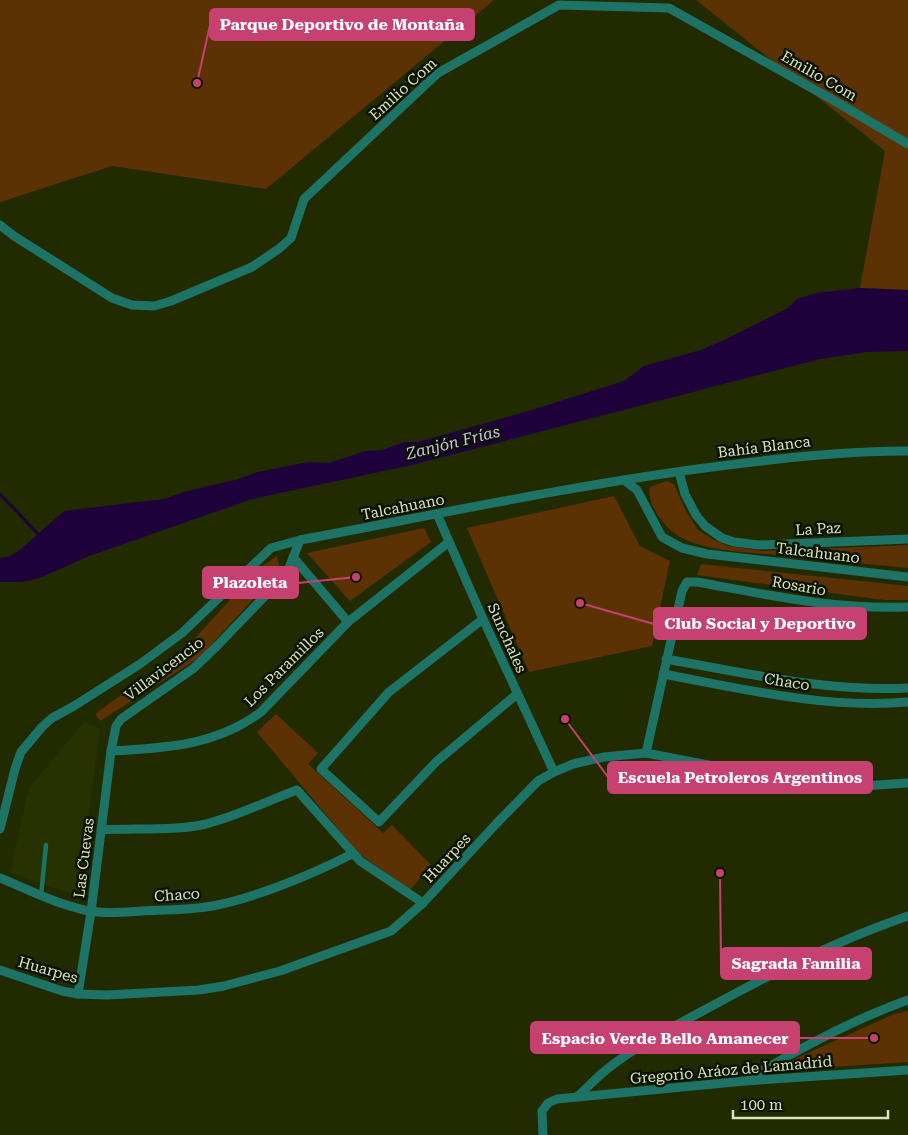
<svg xmlns="http://www.w3.org/2000/svg" width="908" height="1135" font-family="'Roboto Serif',serif">
<rect width="100%" height="100%" fill="#222a00"/>
<path fill="#283201" d="M 85,721 L 100,729 L 78,896 L 10,872 L 29,788 Z"/>
<g fill="#5c3204">
<path d="M 0,0 L 494,0 L 266,189 L 112,166 L 0,202 Z"/>
<path d="M 696,0 L 908,0 L 908,290 L 860,288 L 885,151 Z"/>
<path d="M 666,481 L 674,484 L 685,509 L 698,530 L 714,540 L 728,546 L 762,551 L 908,545 L 908,568 C 865,564 821,559 778,555 C 746,552 709,552 680,537 C 666,529 646,505 650,487 Z"/>
<path d="M 614,496 L 640,546 L 670,561 L 652,646 L 529,672 L 467,528 Z"/>
<path d="M 424,528 L 431,542 L 350,601 L 307,553 Z"/>
<path d="M 277,556 L 280,570 L 200,657 L 100,721 L 95,714 L 188,646 L 258,569 Z"/>
<path d="M 701,564 L 908,586 L 908,600 L 884,600 L 697,575 Z"/>
<path d="M 276,714 L 318,753 L 308,764 L 383,833 L 392,825 L 431,865 L 410,890 L 358,853 L 257,732 Z"/>
<path d="M 908,1011 L 908,1062 L 787,1070 L 786,1063 L 894,1014 Z"/>
</g>
<path fill="#1f023b" d="M 860,288 L 908,290 L 908,351 L 867,352 L 820,359 L 412,465 L 252,499 L 89,556 L 42,577 L 24,582 L 0,582 L 0,558 L 10,556 L 21,549 L 64,511 L 164,499 L 187,491 L 235,480 L 258,472 L 308,462 L 329,463 L 366,451 L 382,450 L 405,442 L 418,442 L 532,410 L 624,381 L 644,366 L 701,350 L 724,340 L 788,308 L 797,299 L 817,293 Z"/>
<g fill="none" stroke-linecap="round" stroke-linejoin="round">
<path stroke="#1f023b" stroke-width="3" d="M 0,494 L 41,537"/>
<path stroke="#1c7366" stroke-width="4.5" d="M 41,896 L 46,845"/>
<g stroke="#1c7366" stroke-width="9">
<path d="M 0,225 L 14,236 L 112,298 L 132,305 L 154,306 L 171,301 L 252,267 L 280,248 L 291,238 L 304,199 L 438,73 L 559,5 L 669,8 L 833,100 L 908,144"/>
<path d="M 679,472 L 685,494 L 696,515 L 705,526 L 722,538 L 734,542 L 759,545 L 908,539"/>
<path d="M 624,480 L 637,490 L 662,537 L 682,548 L 707,554 L 908,577"/>
<path d="M 437,514 L 483,619 L 554,772"/>
<path d="M 293,557 L 348,622"/>
<path d="M 483,619 L 389,692 L 321,769 L 379,822 L 436,762 L 517,694"/>
<path d="M 666,659 C 746,673 826,692 908,688"/>
<path d="M 663,674 C 744,689 824,709 908,702"/>
<path d="M 111,751 C 165,748 216,746 261,712 L 348,622 L 449,542"/>
<path d="M 646,753 L 682,591 L 687,582 L 697,582 C 769,595 834,610 908,607"/>
<path d="M 0,829 L 15,769 L 21,752 L 42,727 L 52,718 L 74,706 L 140,664 L 182,633 L 271,548 L 300,540 C 439,514 579,484 720,466 C 783,458 845,451 908,451"/>
<path d="M 101,830 C 133,828 176,831 206,824 C 237,816 267,801 297,790 L 360,861 L 423,903"/>
<path d="M 0,878 C 29,890 58,905 89,911 C 105,914 125,912 142,911 C 163,910 185,910 206,907 C 251,900 311,875 352,854"/>
<path d="M 0,970 L 62,991 L 78,994 L 107,995 L 199,990 L 224,986 L 280,971 L 391,931 L 423,903 L 496,824 L 538,781 L 554,772 L 573,764 L 604,757 L 646,753 L 813,785 L 862,786 L 908,783"/>
<path d="M 78,994 L 91,912 L 111,751 L 116,726 L 121,719 L 194,668 L 217,646 L 287,573 L 300,540"/>
<path d="M 747,1080 C 798,1049 852,1020 908,1000"/>
<path d="M 578,1096 C 587,1088 596,1078 606,1070 C 637,1045 675,1026 710,1007 C 774,972 840,939 908,916"/>
<path d="M 543,1135 L 542,1111 L 548,1103 L 557,1099 L 745,1081 L 908,1070"/>
</g>
</g>
<g text-anchor="middle" stroke-width="5" stroke-linejoin="round" paint-order="stroke">
<g font-size="15" fill="#d8e3bd" stroke="#0c1200">
<text transform="translate(819 76) rotate(30)" y="5">Emilio Com</text>
<text transform="translate(403 89) rotate(-42)" y="5">Emilio Com</text>
<text transform="translate(764 447) rotate(-7)" y="5">Bahía Blanca</text>
<text transform="translate(403 507) rotate(-11)" y="5">Talcahuano</text>
<text transform="translate(818 529) rotate(-3)" y="5">La Paz</text>
<text transform="translate(818 553) rotate(7)" y="5">Talcahuano</text>
<text transform="translate(799 586) rotate(10)" y="5">Rosario</text>
<text transform="translate(507 638) rotate(66)" y="5">Sunchales</text>
<text transform="translate(284 667) rotate(-45)" y="5">Los Paramillos</text>
<text transform="translate(164 669) rotate(-37)" y="5">Villavicencio</text>
<text transform="translate(787 682) rotate(9)" y="5">Chaco</text>
<text transform="translate(84 858) rotate(-83)" y="5">Las Cuevas</text>
<text transform="translate(447 858) rotate(-47)" y="5">Huarpes</text>
<text transform="translate(177 895) rotate(-4)" y="5">Chaco</text>
<text transform="translate(48 970) rotate(16)" y="5">Huarpes</text>
<text transform="translate(731 1070) rotate(-5)" y="5">Gregorio Aráoz de Lamadrid</text>
</g>
<g font-size="16" font-style="italic" fill="#d0bcf4" stroke="#0c1200">
<text transform="translate(453 442) rotate(-14)" y="6">Zanjón Frías</text>
</g>
</g>
<path fill="none" stroke="#c6416f" stroke-width="2" d="M197 83L210 25M356 577L298 583M580 603L654 624M565 719L608 777M720 873L721 964M874 1038L799 1038"/>
<g fill="#c6416f" stroke="#0c1200" stroke-width="2">
<circle cx="197" cy="83" r="5"/>
<circle cx="356" cy="577" r="5"/>
<circle cx="580" cy="603" r="5"/>
<circle cx="565" cy="719" r="5"/>
<circle cx="720" cy="873" r="5"/>
<circle cx="874" cy="1038" r="5"/>
</g>
<g fill="#c6416f" stroke="#c6416f" stroke-width="2">
<rect x="210" y="9" width="264" height="31" rx="5"/>
<rect x="203" y="567" width="95" height="31" rx="5"/>
<rect x="654" y="608" width="212" height="31" rx="5"/>
<rect x="608" y="762" width="264" height="31" rx="5"/>
<rect x="721" y="948" width="150" height="31" rx="5"/>
<rect x="531" y="1022" width="268" height="31" rx="5"/>
</g>
<g font-size="16" text-anchor="middle" font-weight="bold" fill="#fff">
<text x="342" y="30">Parque Deportivo de Montaña</text>
<text x="250" y="588">Plazoleta</text>
<text x="760" y="629">Club Social y Deportivo</text>
<text x="740" y="783">Escuela Petroleros Argentinos</text>
<text x="796" y="969">Sagrada Familia</text>
<text x="665" y="1044">Espacio Verde Bello Amanecer</text>
</g>
<path d="M733 1110v8h155v-8" fill="none" stroke="#d8e3bd" stroke-width="2.5"/>
<text x="740" y="1110" font-size="15" fill="#d8e3bd" stroke="#0c1200" stroke-width="4" paint-order="stroke">100 m</text>
</svg>
